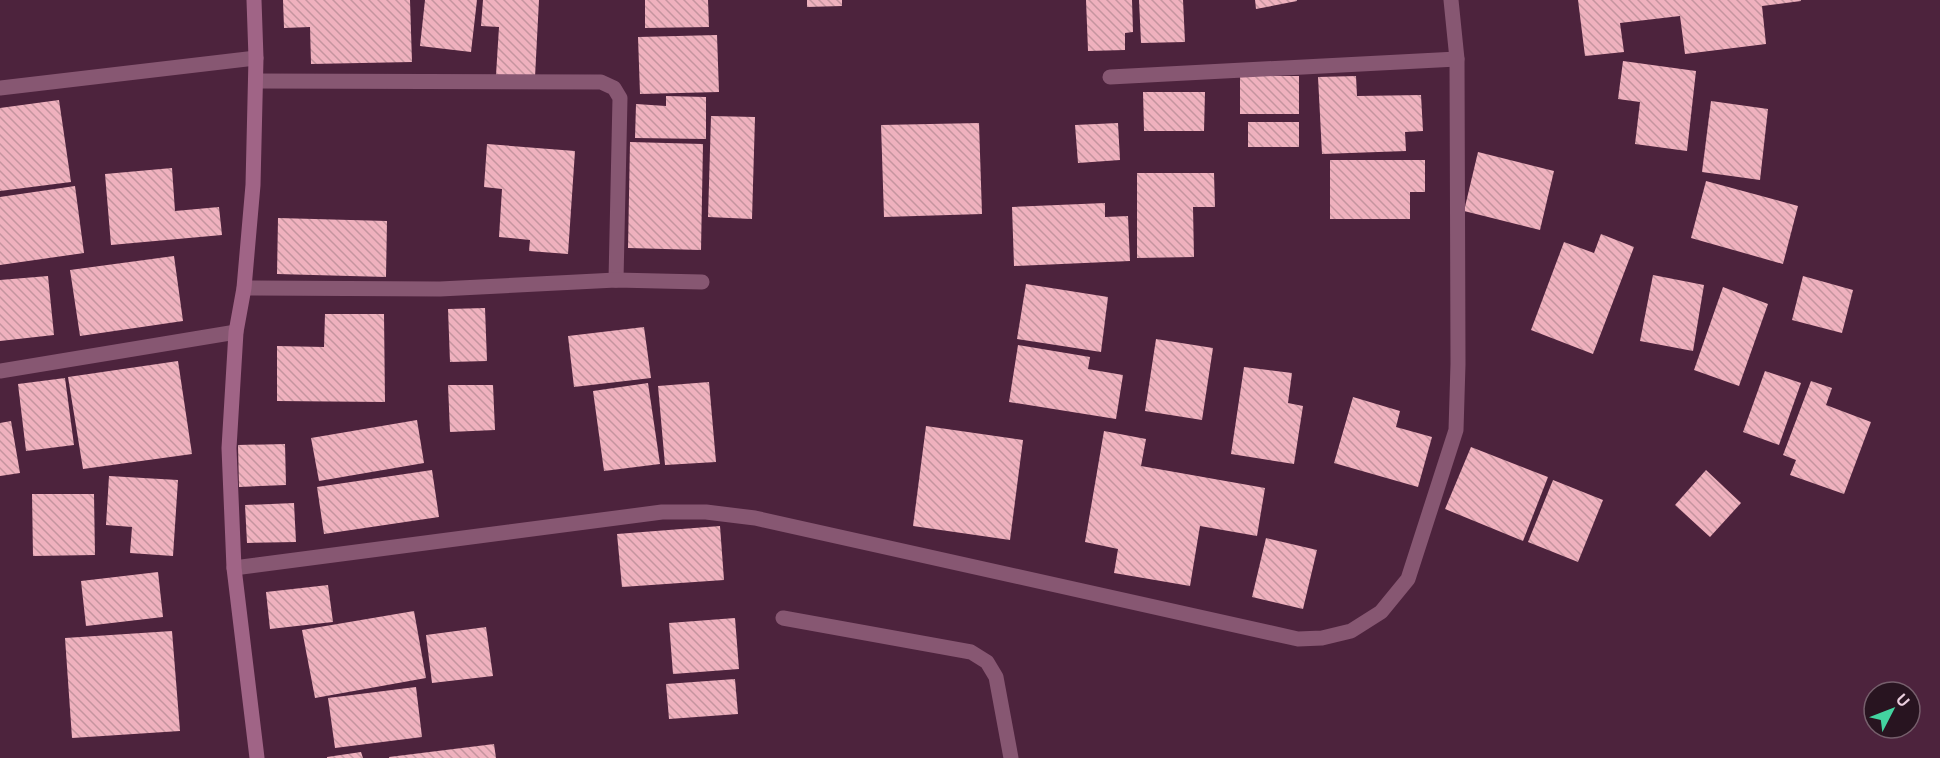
<svg xmlns="http://www.w3.org/2000/svg" width="1940" height="758" font-family="'DM Sans',sans-serif">
<defs>
<pattern id="building-back-hatch" width="6" height="6" patternUnits="userSpaceOnUse" patternTransform="scale(1.5)"><rect width="6" height="6" fill="#efb1be"/><path d="M-1 5l2 2M0 0l6 6M5-1l2 2" fill="none" stroke="#c5949f"/></pattern>
</defs>
<rect width="100%" height="100%" fill="#4d233d"/>
<g fill="url(#building-back-hatch)">
<path d="M 283,0 L 410,0 L 412,62 L 311,64 L 310,27 L 284,28 Z"/>
<path d="M 425,0 L 477,0 L 471,52 L 420,46 Z"/>
<path d="M 483,0 L 539,0 L 535,77 L 496,75 L 499,27 L 481,26 Z"/>
<path d="M 645,0 L 708,0 L 709,27 L 645,28 Z"/>
<path d="M 807,0 L 842,0 L 842,6 L 807,7 Z"/>
<path d="M 1086,0 L 1132,0 L 1133,32 L 1125,33 L 1125,50 L 1088,51 Z"/>
<path d="M 1139,0 L 1183,0 L 1185,42 L 1141,43 Z"/>
<path d="M 1255,0 L 1297,0 L 1297,1 L 1256,9 Z"/>
<path d="M 1578,0 L 1801,0 L 1801,1 L 1762,6 L 1766,44 L 1685,54 L 1680,16 L 1620,23 L 1624,52 L 1585,56 Z"/>
<path d="M 717,35 L 719,92 L 640,94 L 638,37 Z"/>
<path d="M 1623,61 L 1696,71 L 1687,151 L 1635,144 L 1640,102 L 1618,99 Z"/>
<rect x="1240" y="76" width="59" height="38"/>
<path d="M 1356,76 L 1357,96 L 1421,95 L 1423,131 L 1405,132 L 1406,151 L 1322,154 L 1318,77 Z"/>
<path d="M 1143,92 L 1205,92 L 1204,131 L 1144,131 Z"/>
<path d="M 666,96 L 706,97 L 706,139 L 635,138 L 636,104 L 666,106 Z"/>
<path d="M 59,100 L 71,182 L 0,191 L 0,108 Z"/>
<path d="M 1711,101 L 1768,109 L 1760,180 L 1702,172 Z"/>
<path d="M 711,116 L 755,117 L 752,219 L 708,217 Z"/>
<rect x="1248" y="122" width="51" height="25"/>
<path d="M 979,123 L 982,214 L 884,217 L 881,125 Z"/>
<path d="M 1118,123 L 1120,160 L 1078,163 L 1075,125 Z"/>
<path d="M 630,142 L 703,144 L 701,250 L 628,248 Z"/>
<path d="M 487,144 L 575,151 L 568,254 L 529,251 L 530,240 L 499,237 L 502,189 L 484,187 Z"/>
<path d="M 1478,152 L 1554,171 L 1540,230 L 1464,211 Z"/>
<path d="M 1330,160 L 1425,160 L 1425,192 L 1410,192 L 1410,219 L 1330,219 Z"/>
<path d="M 172,168 L 175,211 L 219,207 L 222,235 L 111,245 L 105,174 Z"/>
<path d="M 1137,173 L 1214,173 L 1215,207 L 1193,207 L 1194,257 L 1137,258 Z"/>
<path d="M 1706,181 L 1798,206 L 1783,264 L 1691,238 Z"/>
<path d="M 75,186 L 84,253 L 0,265 L 0,197 Z"/>
<path d="M 1105,203 L 1105,217 L 1128,216 L 1130,261 L 1014,266 L 1012,207 Z"/>
<path d="M 278,218 L 387,221 L 386,277 L 277,274 Z"/>
<path d="M 1601,234 L 1634,247 L 1593,354 L 1531,330 L 1564,242 L 1594,253 Z"/>
<path d="M 174,256 L 183,321 L 80,336 L 70,270 Z"/>
<path d="M 1653,275 L 1704,285 L 1693,351 L 1640,341 Z"/>
<path d="M 48,276 L 54,335 L 0,341 L 0,280 Z"/>
<path d="M 1803,276 L 1853,290 L 1842,333 L 1792,320 Z"/>
<path d="M 1026,284 L 1108,297 L 1101,352 L 1017,339 Z"/>
<path d="M 1723,287 L 1768,304 L 1739,386 L 1694,370 Z"/>
<path d="M 485,308 L 487,361 L 450,362 L 448,309 Z"/>
<path d="M 325,314 L 384,314 L 385,402 L 277,401 L 277,346 L 324,347 Z"/>
<path d="M 644,327 L 651,378 L 574,387 L 568,336 Z"/>
<path d="M 1156,339 L 1213,348 L 1202,420 L 1145,411 Z"/>
<path d="M 1018,345 L 1090,357 L 1088,369 L 1123,375 L 1116,419 L 1009,402 Z"/>
<path d="M 178,361 L 192,454 L 83,469 L 68,377 Z"/>
<path d="M 1244,367 L 1292,373 L 1288,403 L 1303,406 L 1294,464 L 1231,454 Z"/>
<path d="M 1765,371 L 1801,383 L 1779,445 L 1743,432 Z"/>
<path d="M 65,378 L 74,445 L 26,451 L 18,384 Z"/>
<path d="M 1811,381 L 1832,388 L 1826,405 L 1871,422 L 1844,494 L 1790,475 L 1796,460 L 1783,455 Z"/>
<path d="M 709,382 L 716,462 L 665,465 L 658,386 Z"/>
<path d="M 648,383 L 660,464 L 604,471 L 593,391 Z"/>
<path d="M 448,385 L 493,385 L 495,430 L 450,432 Z"/>
<path d="M 1353,397 L 1400,411 L 1396,427 L 1432,437 L 1418,487 L 1334,463 Z"/>
<path d="M 417,420 L 424,463 L 319,481 L 311,438 Z"/>
<path d="M 11,421 L 20,473 L 0,476 L 0,423 Z"/>
<path d="M 926,426 L 1023,440 L 1010,540 L 913,526 Z"/>
<path d="M 1104,431 L 1146,439 L 1141,466 L 1265,488 L 1257,536 L 1200,526 L 1190,586 L 1114,573 L 1118,549 L 1085,542 Z"/>
<path d="M 285,444 L 286,485 L 239,487 L 238,445 Z"/>
<path d="M 1471,447 L 1548,477 L 1523,541 L 1445,509 Z"/>
<path d="M 432,470 L 439,517 L 324,534 L 317,487 Z"/>
<path d="M 1706,470 L 1741,503 L 1710,537 L 1675,505 Z"/>
<path d="M 109,476 L 178,480 L 173,556 L 130,553 L 132,527 L 106,525 Z"/>
<path d="M 1553,480 L 1603,500 L 1578,562 L 1528,542 Z"/>
<path d="M 32,494 L 94,494 L 95,555 L 33,556 Z"/>
<path d="M 294,503 L 296,542 L 247,543 L 245,505 Z"/>
<path d="M 720,526 L 724,580 L 622,587 L 617,534 Z"/>
<path d="M 1266,538 L 1317,550 L 1303,609 L 1252,597 Z"/>
<path d="M 158,572 L 163,617 L 86,626 L 81,581 Z"/>
<path d="M 328,585 L 333,622 L 270,629 L 266,592 Z"/>
<path d="M 414,611 L 426,678 L 315,698 L 302,630 Z"/>
<path d="M 735,618 L 739,669 L 673,674 L 669,623 Z"/>
<path d="M 486,627 L 493,676 L 432,683 L 426,635 Z"/>
<path d="M 172,631 L 180,731 L 72,738 L 65,638 Z"/>
<path d="M 735,679 L 738,714 L 669,719 L 666,684 Z"/>
<path d="M 416,687 L 422,737 L 335,748 L 328,698 Z"/>
<path d="M 494,744 L 496,758 L 389,758 L 389,757 Z"/>
<path d="M 361,752 L 363,758 L 327,758 L 327,757 Z"/>
</g>
<g fill="none" stroke-linecap="round" stroke-linejoin="round">
<g stroke="#875772" stroke-width="15">
<path d="M 1110,77 L 1457,59"/>
<path d="M 256,81 L 601,82 L 614,88 L 620,98 L 616,280"/>
<path d="M 0,88 L 256,58"/>
<path d="M 244,288 L 440,289 L 616,280 L 702,282"/>
<path d="M 0,371 L 236,332"/>
<path d="M 234,568 L 662,512 L 706,512 L 755,518 L 1298,639 L 1322,638 L 1351,631 L 1381,612 L 1408,579 L 1456,430 L 1458,364 L 1457,59 L 1451,0"/>
<path d="M 783,618 L 971,652 L 987,662 L 996,677 L 1011,758"/>
</g>
<path stroke="#a06486" stroke-width="15" d="M 254,0 L 256,58 L 253,185 L 244,288 L 236,332 L 229,448 L 234,568 L 257,758"/>
</g>
<g transform="translate(1892 710) rotate(48)"><circle r="28" fill="#281420" stroke="#765f6c" stroke-width="1.5"/>
<path d="M0-4.5L10 22L0 15L-10 22Z" fill="#43d4a0"/>
<text y="-9" font-size="16" font-weight="bold" text-anchor="middle" fill="#ebcfde">U</text>
</g>
</svg>
